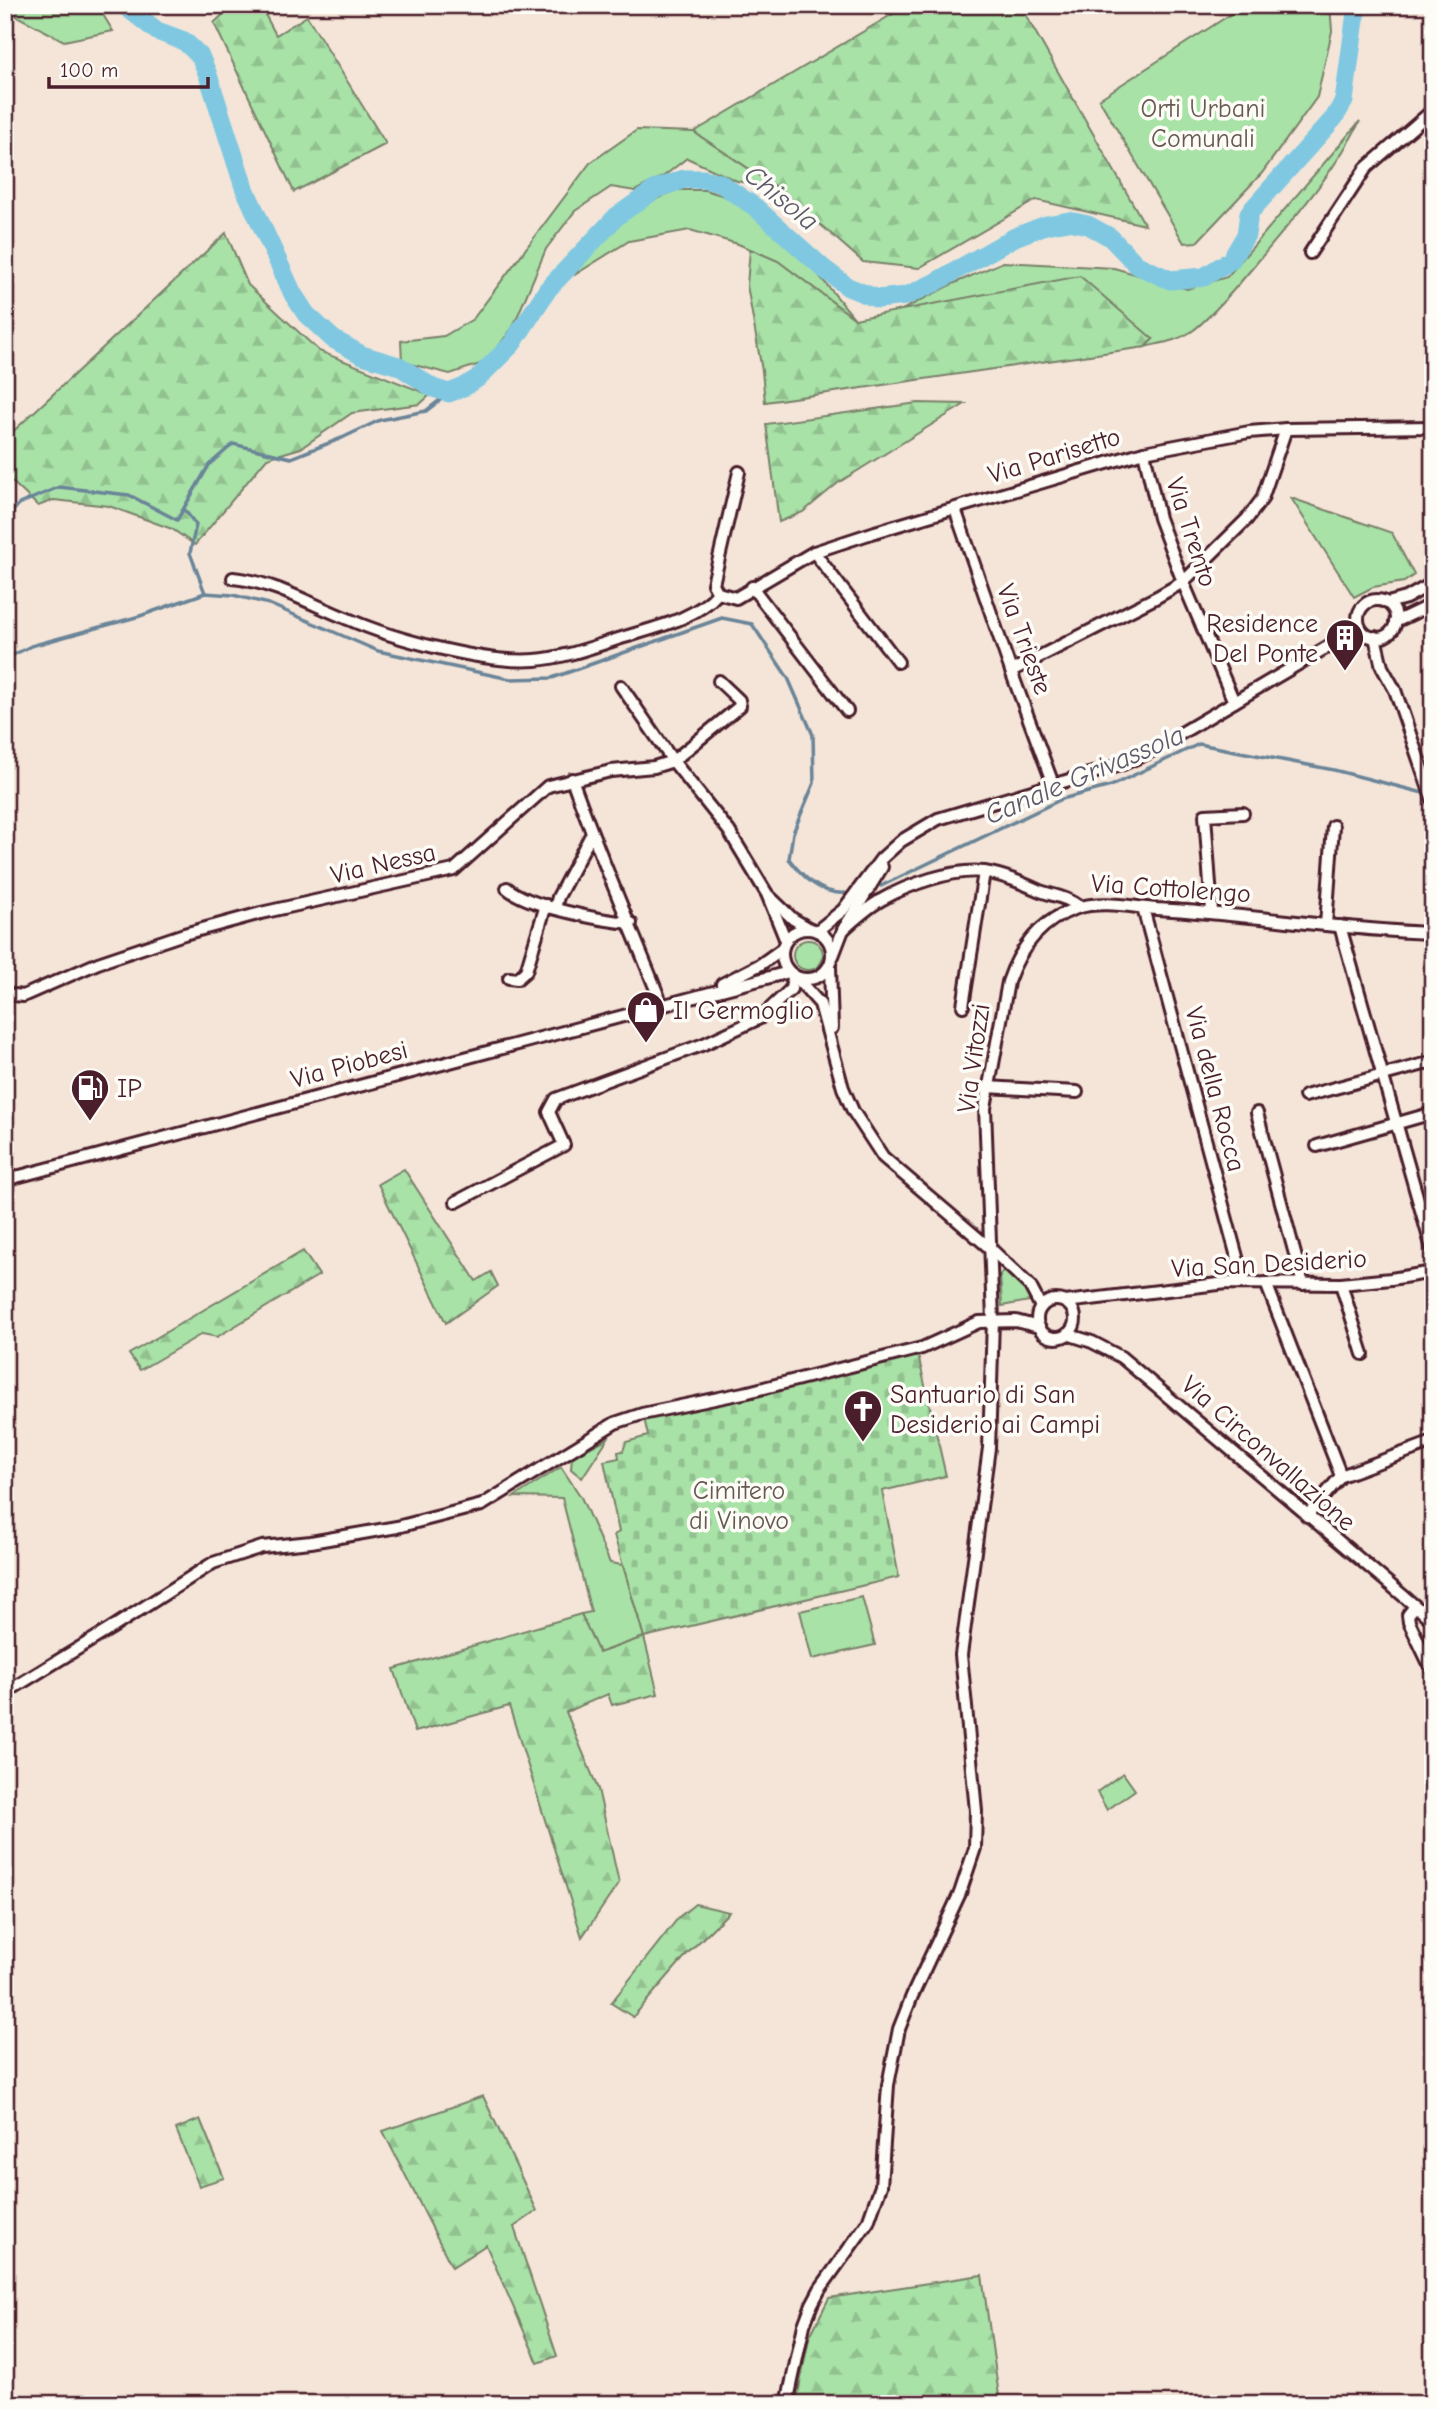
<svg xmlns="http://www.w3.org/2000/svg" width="1438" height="2409" font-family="'Comic Neue',sans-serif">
<defs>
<pattern id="forest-firs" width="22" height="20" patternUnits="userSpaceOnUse" patternTransform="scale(1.75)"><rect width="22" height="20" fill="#a8e2a7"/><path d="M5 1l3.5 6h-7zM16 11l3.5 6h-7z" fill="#92c190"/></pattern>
<pattern id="cemetery-stones" width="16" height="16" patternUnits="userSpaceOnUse" patternTransform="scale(1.75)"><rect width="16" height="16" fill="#a8e2a7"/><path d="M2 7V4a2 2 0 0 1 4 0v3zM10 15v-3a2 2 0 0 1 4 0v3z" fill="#92c190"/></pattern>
</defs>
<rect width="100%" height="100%" fill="#f4e5d8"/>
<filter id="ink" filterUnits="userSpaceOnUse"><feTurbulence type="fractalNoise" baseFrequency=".0143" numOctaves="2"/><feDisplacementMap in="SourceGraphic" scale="14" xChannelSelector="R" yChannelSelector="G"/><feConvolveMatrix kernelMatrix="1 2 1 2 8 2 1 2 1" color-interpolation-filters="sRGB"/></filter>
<g filter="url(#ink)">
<g fill="#a8e2a7" stroke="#798069" stroke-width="2">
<path d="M 5,5 L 97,5 L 113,31 L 64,41 L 7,11 Z"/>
<path d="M 1245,5 L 1330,5 L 1332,31 L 1317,97 L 1262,173 L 1197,242 L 1184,243 L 1099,99 Z"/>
<path d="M 1360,121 C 1333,175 1293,219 1255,265 C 1239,284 1210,319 1191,332 C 1177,341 1161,343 1145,347 L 1153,339 L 902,310 L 948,286 L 1003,262 L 1114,268 L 1187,289 L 1227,277 Z"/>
<path d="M 637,130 L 694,132 L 781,190 L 737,181 L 687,158 L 664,176 L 635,191 L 611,187 L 575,211 L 546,249 L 513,327 L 486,362 L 450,374 L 402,362 L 401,341 L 444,336 L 473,319 L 590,163 Z"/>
<path d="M 677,190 L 705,190 L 734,199 L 755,211 L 769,228 L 794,245 L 855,319 L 778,261 L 738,244 L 690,230 L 629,241 L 576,274 C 581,264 586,253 592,244 C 612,220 649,201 677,190 Z"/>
<path d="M 1291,498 L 1392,533 L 1414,575 L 1404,582 L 1373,587 L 1354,597 Z"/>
<circle cx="808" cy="955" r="15"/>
<path d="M 1004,1269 L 1040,1299 L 1002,1306 L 1000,1275 Z"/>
<path d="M 608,1438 L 582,1478 L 571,1469 L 572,1457 Z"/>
<path d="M 561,1467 L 581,1497 L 610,1563 L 623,1565 L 644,1637 L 598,1653 L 581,1614 L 591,1612 L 562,1498 L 514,1497 Z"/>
<path d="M 862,1597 L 875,1645 L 812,1659 L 800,1611 Z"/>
<path d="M 1123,1773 L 1135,1790 L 1107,1810 L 1097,1792 Z"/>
</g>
<g fill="url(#forest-firs)" stroke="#798069" stroke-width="2">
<path d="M 233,5 L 260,5 L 276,35 L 307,16 L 386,144 L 294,192 L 214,23 Z"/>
<path d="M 908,5 L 1020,5 L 1145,225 L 1036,200 L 919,268 L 863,262 L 781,190 L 694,132 Z"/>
<path d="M 226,233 L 248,285 L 319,351 L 430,395 L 420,404 L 352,413 L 301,448 L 267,458 L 195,545 L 172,529 L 109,506 L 54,500 L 38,506 L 5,475 L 5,439 Z"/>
<path d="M 750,249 L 778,261 L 855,319 L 1080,276 L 1153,339 L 1145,347 L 765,402 L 762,371 L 747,285 Z"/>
<path d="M 918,403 L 965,404 L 838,483 L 803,512 L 779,522 L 766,424 Z"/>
<path d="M 404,1169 L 476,1281 L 491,1272 L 498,1286 L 446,1323 L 378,1184 Z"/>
<path d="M 303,1251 L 319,1275 L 217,1337 L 202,1334 L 140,1370 L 129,1354 Z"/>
<path d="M 581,1614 L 599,1653 L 644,1637 L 658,1694 L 612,1705 L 608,1694 L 566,1712 L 598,1789 L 619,1883 L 582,1937 L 509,1706 L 415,1732 L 394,1669 Z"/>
<path d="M 695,1904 L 729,1912 L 688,1953 L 633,2017 L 611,2003 L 679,1917 Z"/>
<path d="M 483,2096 L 537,2211 L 514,2227 L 557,2356 L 538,2363 L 486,2245 L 452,2267 L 383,2131 Z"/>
<path d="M 200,2119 L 224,2178 L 199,2186 L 176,2129 Z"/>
<path d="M 982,2275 L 1000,2403 L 796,2404 L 809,2338 L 829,2298 Z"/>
</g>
<path fill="url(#cemetery-stones)" stroke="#798069" stroke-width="2" d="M 918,1355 L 946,1476 L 882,1491 L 899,1577 L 644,1637 L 614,1535 L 619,1532 L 604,1461 L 619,1458 L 618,1452 L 623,1451 L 626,1442 L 648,1436 L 644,1418 Z"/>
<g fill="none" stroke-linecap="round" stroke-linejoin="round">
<g stroke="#6a8498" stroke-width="3.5">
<path d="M 184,509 L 196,525 L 190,553 L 205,593"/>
<path d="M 5,520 L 19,504 L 59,487 L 129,495 L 177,520 L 209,465 L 233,444 L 291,458 L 342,438 L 380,420 L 426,411 L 449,393"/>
<path d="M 5,659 L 31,646 L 140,616 L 205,593 L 233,595 L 269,604 L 378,651 L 510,679 L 552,678 L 722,618 L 752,624 L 788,678 L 813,735 L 814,783 L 793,833 L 789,859 C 803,877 821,895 845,893"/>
<path d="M 881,886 L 1062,799 L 1111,786 L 1199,744 L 1334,770 L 1427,794"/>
</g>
<path stroke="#80c8e1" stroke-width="19" d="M 124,5 L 157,31 L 184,41 L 200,56 L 208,75 L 244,187 L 293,294 L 306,314 L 333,339 L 362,355 L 399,366 L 433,388 L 449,393 L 464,387 L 478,378 L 512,344 L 548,289 L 617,216 L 656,189 L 684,179 L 703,179 L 720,183 L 755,207 L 823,268 L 848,287 L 878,299 L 906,296 L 934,283 L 1015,237 L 1046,225 L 1069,221 L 1088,225 L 1110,237 L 1137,265 L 1170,280 L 1204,277 L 1231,260 L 1246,235 L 1249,213 L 1334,118 L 1344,101 L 1357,5"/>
<g stroke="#4a1f2b" stroke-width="16">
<g id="minor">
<path d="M 1310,253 L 1366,168 L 1433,110"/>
<path d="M 1144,452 L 1159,518 L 1183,582 L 1234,702"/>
<path d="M 739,472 L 713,584 L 718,593 L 736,598 L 814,552 L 875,532 L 1144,452 L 1249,432 L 1286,429 L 1433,427"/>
<path d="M 955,509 L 1011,671 L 1053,784"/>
<path d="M 814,552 L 898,662"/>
<path d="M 233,578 C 274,582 310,604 348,619 C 393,639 486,664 535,660 C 566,658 597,645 628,636 C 658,627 697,618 718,593"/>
<path d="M 752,587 L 847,711"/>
<circle cx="1377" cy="619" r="19"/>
<path d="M 1388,603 L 1406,598 L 1433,583"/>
<path d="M 1395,622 L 1433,604"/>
<path d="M 1375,637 L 1382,667 L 1395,690 L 1433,801"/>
<path d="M 1011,671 L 1157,597 L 1183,582 L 1247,519 L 1262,499 L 1286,429"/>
<path d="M 621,686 L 673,761 L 729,831 L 767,894 L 786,941"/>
<path d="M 572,779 C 599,855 632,929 662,1005"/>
<path d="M 507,888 C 527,906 602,921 631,923"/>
<path d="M 769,896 L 793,919 L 810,929"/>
<path d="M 555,908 L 558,897 L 592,833"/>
<path d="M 1143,908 L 1244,1283"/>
<path d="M 1212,912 L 1205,815 L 1243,813"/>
<path d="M 1326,925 L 1333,826"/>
<path d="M 1340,926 L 1433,1252"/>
<circle cx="807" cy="954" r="25"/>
<path d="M 843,930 C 855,919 867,908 881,900 C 907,885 954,868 984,872 C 1004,875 1022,883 1040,891 C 1054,896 1067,897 1080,907"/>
<path d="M 817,931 L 843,910 L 881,859 L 901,841 L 938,819 L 1123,764 L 1146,754 L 1351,633 L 1358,621"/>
<path d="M 833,956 L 843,930 L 882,867"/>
<path d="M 830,967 L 832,1028"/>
<path d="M 796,977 L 820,1004 L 843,1088 L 853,1111 L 883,1157 L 992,1250 L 1030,1286 L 1041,1307"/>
<path d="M 509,978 L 517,979 L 526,971 L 546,905"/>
<path d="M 722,984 L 761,964 L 782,949"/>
<path d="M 5,994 L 23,996 L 98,963 L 184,934 L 261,913 L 454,870 L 548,786 L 611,771 L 654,767 L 673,761 L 740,706 L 739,700 L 719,681"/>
<path d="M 963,1006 L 984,872"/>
<path d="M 987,1087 L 1077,1092"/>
<path d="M 1305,1096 L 1428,1063"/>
<path d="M 1257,1113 L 1303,1284"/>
<path d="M 1317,1146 L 1433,1113"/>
<path d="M 5,1180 L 789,972"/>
<path d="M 456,1202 L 564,1145 L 549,1112 L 556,1099 L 704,1044 L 760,1018 L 791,989 L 793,975"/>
<path d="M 1266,1283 L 1341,1476"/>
<path d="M 1341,1284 L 1363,1354"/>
<circle cx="1056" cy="1319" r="19"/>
<path d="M 1065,1302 L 1227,1283 L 1341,1284 L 1391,1279 L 1433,1272"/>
<path d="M 1067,1334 L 1092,1342 L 1121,1357 L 1433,1621"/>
<path d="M 1307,1516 L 1341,1476 L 1433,1442"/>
<path d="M 1415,1606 L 1408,1615 L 1409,1622 L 1433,1672"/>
<path d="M 5,1693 L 110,1629 L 213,1563 L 262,1547 L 311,1542 L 397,1527 L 482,1505 L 615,1423 L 642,1414 L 748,1392 L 922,1348 L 979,1322 L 1016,1321 L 1039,1327"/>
<path d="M 787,2404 L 804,2325 L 812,2304 L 820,2289 L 868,2222 L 875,2202 L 881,2186 L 888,2085 L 899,2029 L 912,1996 L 960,1893 L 975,1848 L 976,1811 L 961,1655 L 989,1448 L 993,1320 L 985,1108 L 1008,982 C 1020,947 1041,920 1077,908 C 1102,900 1131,907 1157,909 C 1249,914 1340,930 1433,933"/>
</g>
</g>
<use href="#minor" stroke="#fdfcf7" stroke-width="10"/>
</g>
</g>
<defs>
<g id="building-pin" transform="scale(2.0125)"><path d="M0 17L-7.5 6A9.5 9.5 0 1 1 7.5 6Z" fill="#4a1f2b" stroke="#fdfcf7"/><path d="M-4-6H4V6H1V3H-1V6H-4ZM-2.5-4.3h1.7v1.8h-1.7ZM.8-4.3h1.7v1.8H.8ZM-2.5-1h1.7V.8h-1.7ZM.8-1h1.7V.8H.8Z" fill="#fff"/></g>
<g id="shop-pin" transform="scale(2.0125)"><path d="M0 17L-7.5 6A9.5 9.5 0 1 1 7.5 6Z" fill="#4a1f2b" stroke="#fdfcf7"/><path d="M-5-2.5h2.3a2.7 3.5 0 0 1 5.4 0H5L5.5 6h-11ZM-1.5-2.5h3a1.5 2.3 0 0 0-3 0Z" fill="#fff"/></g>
<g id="fuel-pin" transform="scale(2.0125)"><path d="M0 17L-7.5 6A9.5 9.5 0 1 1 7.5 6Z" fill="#4a1f2b" stroke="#fdfcf7"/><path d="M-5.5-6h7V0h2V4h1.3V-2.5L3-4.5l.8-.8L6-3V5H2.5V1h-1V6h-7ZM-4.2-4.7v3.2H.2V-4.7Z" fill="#fff"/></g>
<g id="church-pin" transform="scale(2.0125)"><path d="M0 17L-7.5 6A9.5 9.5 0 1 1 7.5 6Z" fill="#4a1f2b" stroke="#fdfcf7"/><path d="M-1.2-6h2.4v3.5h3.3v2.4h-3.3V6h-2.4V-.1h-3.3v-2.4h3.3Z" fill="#fff"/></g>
</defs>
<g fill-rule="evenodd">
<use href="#building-pin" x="1345" y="638"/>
<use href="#shop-pin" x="646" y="1010"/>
<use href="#fuel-pin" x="90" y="1088"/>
<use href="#church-pin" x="863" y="1409"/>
</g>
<g text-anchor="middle" stroke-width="7" stroke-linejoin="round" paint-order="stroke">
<g font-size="26" fill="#665a50" stroke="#fdfcf7">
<text x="1203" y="117">Orti Urbani<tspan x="1203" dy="30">Comunali</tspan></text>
<text x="739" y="1499">Cimitero<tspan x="739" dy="30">di Vinovo</tspan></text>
</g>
<g font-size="26" fill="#4a1f2b" stroke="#fdfcf7">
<text transform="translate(1054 455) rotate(-17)" y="9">Via Parisetto</text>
<text transform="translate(1192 532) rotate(72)" y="9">Via Trento</text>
<text transform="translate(1025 639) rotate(70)" y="9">Via Trieste</text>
<text transform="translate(383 863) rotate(-13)" y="9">Via Nessa</text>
<text transform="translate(1171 888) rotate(4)" y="9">Via Cottolengo</text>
<text transform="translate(973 1058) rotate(-82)" y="9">Via Vitozzi</text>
<text transform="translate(349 1064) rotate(-15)" y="9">Via Piobesi</text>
<text transform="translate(1216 1089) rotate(75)" y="9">Via della Rocca</text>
<text transform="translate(1269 1263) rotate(-3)" y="9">Via San Desiderio</text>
<text transform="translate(1269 1453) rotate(41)" y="9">Via Circonvallazione</text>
</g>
<g font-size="26" fill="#4a1f2b" stroke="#fdfcf7" text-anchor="start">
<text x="1318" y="632" text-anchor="end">Residence<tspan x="1318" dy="30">Del Ponte</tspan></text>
<text x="673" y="1019">Il Germoglio</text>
<text x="117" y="1097">IP</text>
<text x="890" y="1403">Santuario di San<tspan x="890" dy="30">Desiderio ai Campi</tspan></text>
</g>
<g font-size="28" font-style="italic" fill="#5d5a6b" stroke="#fdfcf7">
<text transform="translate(782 197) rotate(39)" y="10">Chisola</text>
<text transform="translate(1084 774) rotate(-23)" y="10">Canale Grivassola</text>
</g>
</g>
<rect width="1438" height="2409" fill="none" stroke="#fdfcf7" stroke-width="28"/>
<rect x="14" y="14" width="1410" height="2381" fill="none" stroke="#4a1f2b" stroke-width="2.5" filter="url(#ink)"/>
<path d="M49 77v10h159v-10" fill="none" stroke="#4a1f2b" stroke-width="3.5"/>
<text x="60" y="77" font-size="21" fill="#4a1f2b" stroke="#fdfcf7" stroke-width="5" paint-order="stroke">100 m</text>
</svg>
